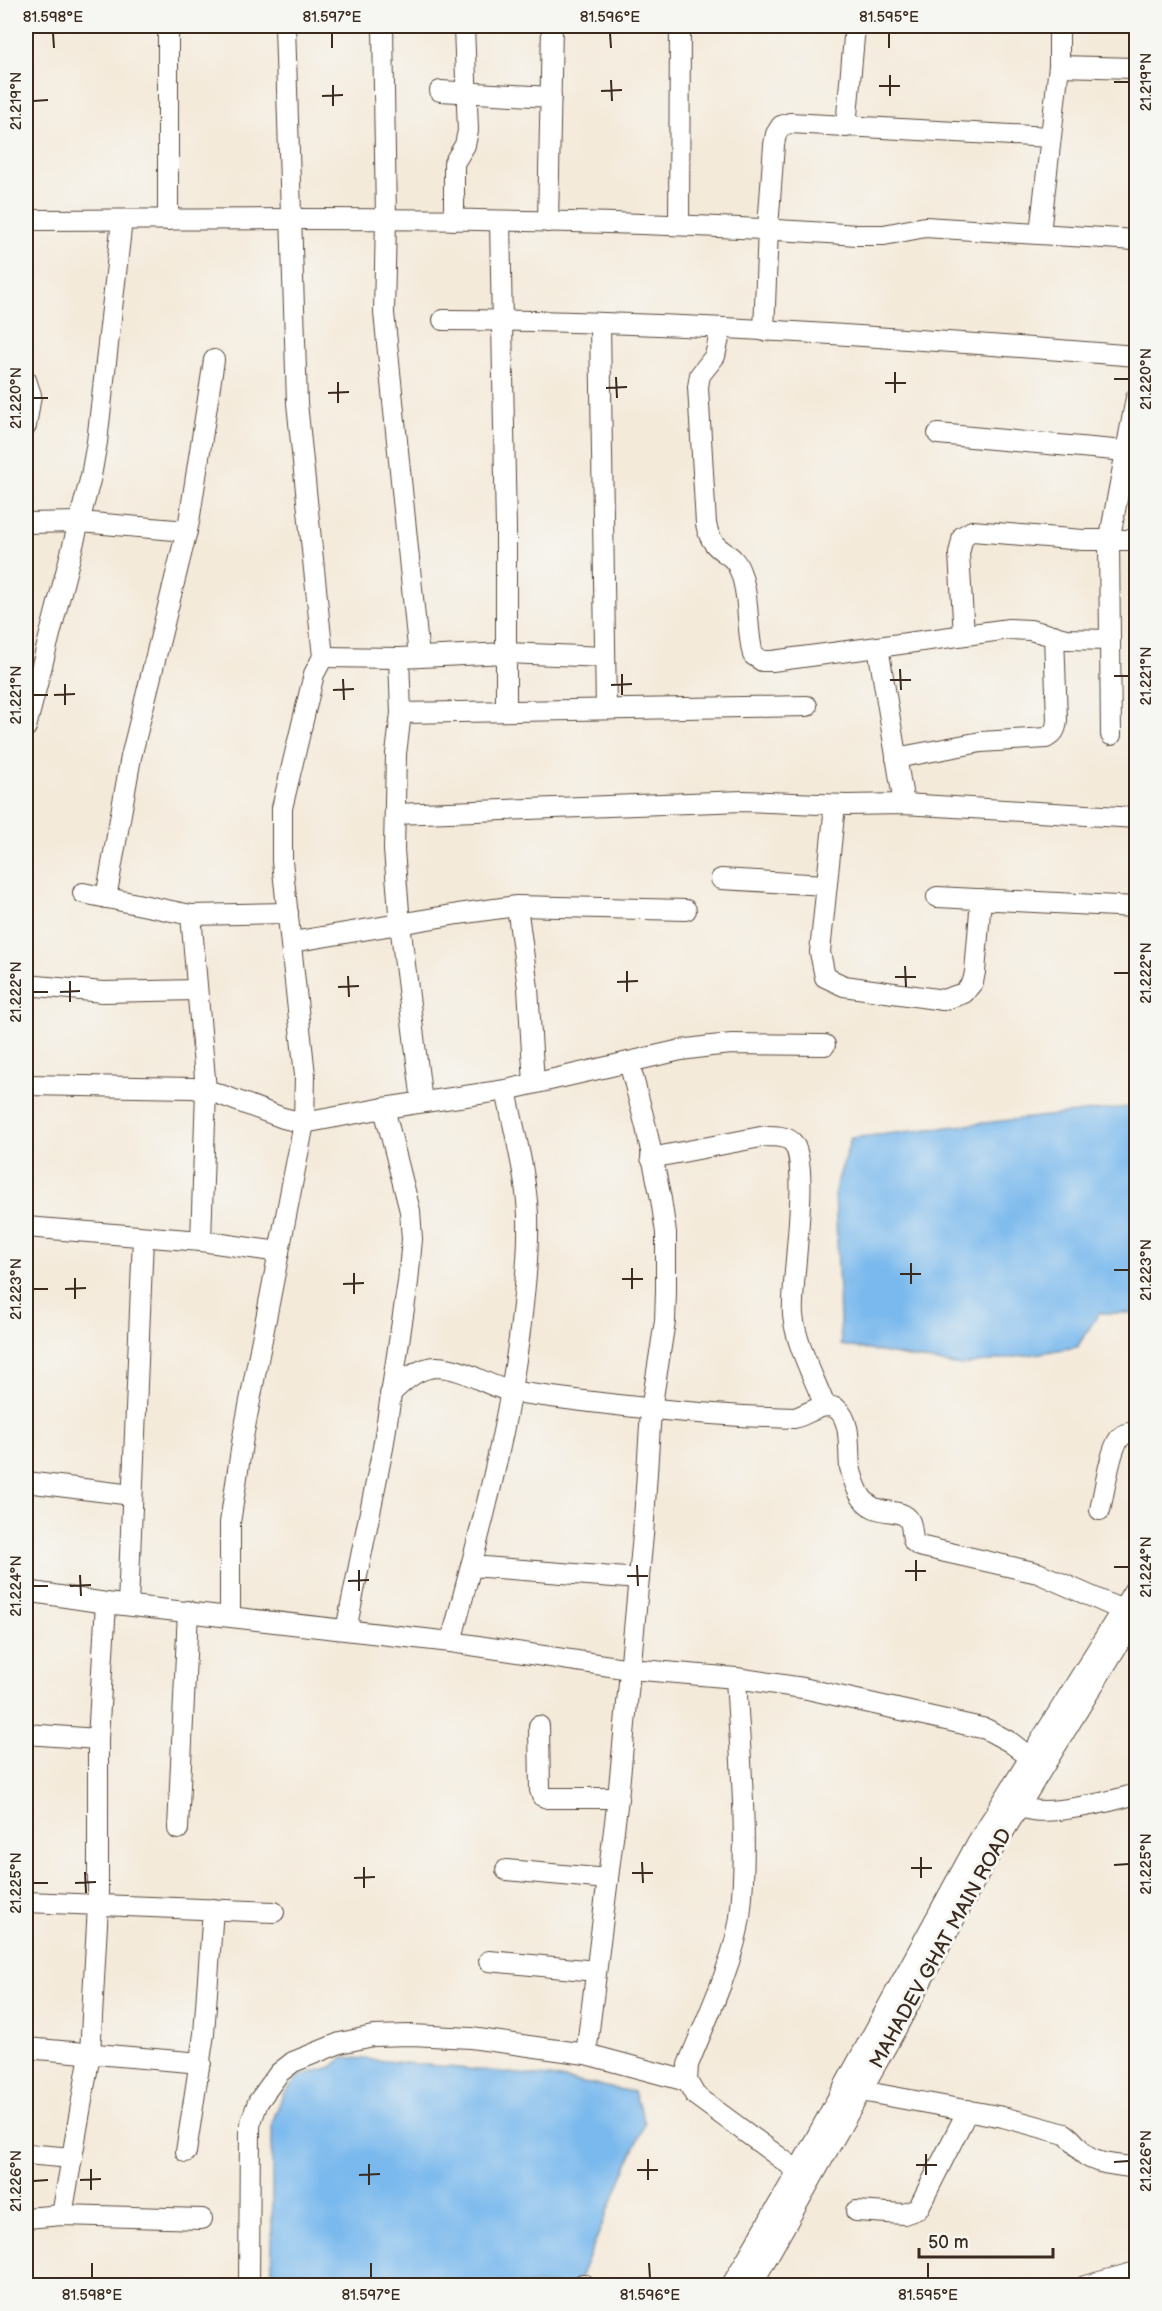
<svg xmlns="http://www.w3.org/2000/svg" width="1162" height="2311" font-family="'Balsamiq Sans',sans-serif">
<rect width="100%" height="100%" fill="#f6f6f2"/>
<filter id="ink" filterUnits="userSpaceOnUse"><feTurbulence type="fractalNoise" baseFrequency=".0167" numOctaves="2"/><feDisplacementMap in="SourceGraphic" scale="12" xChannelSelector="R" yChannelSelector="G"/><feConvolveMatrix kernelMatrix="1 2 1 2 8 2 1 2 1" color-interpolation-filters="sRGB"/></filter>
<filter id="wash" filterUnits="userSpaceOnUse"><feTurbulence type="fractalNoise" baseFrequency=".008" numOctaves="4" result="noise"/><feDisplacementMap in="SourceGraphic" scale="24" xChannelSelector="R" yChannelSelector="G"/><feGaussianBlur stdDeviation="1.35" result="paint"/><feColorMatrix in="noise" values="0 0 0 0 0 0 0 0 0 0 0 0 0 0 0 0 0 1.4 0 .05"/><feComposite in="paint" operator="in"/></filter>
<g filter="url(#wash)">
<rect width="100%" height="100%" fill="#f4eada"/>
<g fill="#7ab9ed" stroke="#5a7286" stroke-width="1.5">
<path d="M 1136,1106 L 1136,1313 L 1099,1313 L 1077,1347 L 960,1366 L 841,1345 L 835,1190 L 851,1138 Z"/>
<path d="M 344,2057 L 549,2077 L 634,2092 L 645,2123 L 577,2285 L 272,2286 L 272,2123 L 283,2095 L 300,2076 L 332,2067 Z"/>
</g>
</g>
<g filter="url(#ink)">
<g fill="none" stroke-linecap="round" stroke-linejoin="round">
<g stroke="#57473a" stroke-width="22">
<g id="minor">
<path d="M 383,26 L 386,219 L 384,313 L 419,657"/>
<path d="M 1059,66 L 1136,68"/>
<path d="M 440,91 L 551,97"/>
<path d="M 846,127 L 855,26"/>
<path d="M 26,220 C 303,219 581,215 857,235 L 884,235 L 925,227 L 1136,240"/>
<path d="M 168,220 L 168,26"/>
<path d="M 454,220 L 454,163 L 465,145 L 468,131 L 464,27"/>
<path d="M 500,221 L 506,529 L 506,711"/>
<path d="M 548,222 L 552,26"/>
<path d="M 679,225 L 680,26"/>
<path d="M 1040,233 L 1059,66 L 1059,26"/>
<path d="M 443,320 C 675,321 906,338 1136,356"/>
<path d="M 600,324 L 606,709"/>
<path d="M 721,329 L 715,356 L 700,375 L 698,387 L 706,524 C 713,557 731,547 740,571 C 750,597 746,628 753,655 L 762,661 L 772,661 L 878,647"/>
<path d="M 764,331 L 768,228 L 774,145 L 776,134 L 781,126 L 790,123 L 1050,137"/>
<path d="M 26,380 L 31,395 L 26,426"/>
<path d="M 938,434 L 1136,452"/>
<path d="M 26,523 L 80,522 L 187,531"/>
<path d="M 964,635 L 959,554 L 963,536 L 972,531 L 1083,540 L 1136,540"/>
<path d="M 323,657 L 399,658 L 506,653 L 605,657"/>
<path d="M 399,658 L 401,713 L 396,754 L 394,850 L 400,924 L 422,1102"/>
<path d="M 401,713 L 807,706"/>
<path d="M 26,727 L 91,476 L 97,442 L 122,220"/>
<path d="M 1111,735 L 1109,542 L 1136,398"/>
<path d="M 896,758 L 981,742 L 1046,738 C 1054,733 1056,730 1057,720 L 1054,635"/>
<path d="M 904,804 L 878,647 L 1009,629 L 1030,630 L 1066,639 L 1110,640"/>
<path d="M 835,805 L 820,952 L 825,977 L 844,986 L 943,1000 L 964,993 L 973,982 L 975,972 L 981,899"/>
<path d="M 395,814 L 743,801 L 846,805 L 904,804 L 1136,818"/>
<path d="M 721,879 L 826,885"/>
<path d="M 83,893 L 191,915 L 288,913"/>
<path d="M 937,897 L 1136,907"/>
<path d="M 106,898 L 131,757 L 189,522 L 214,360"/>
<path d="M 517,906 L 528,988 L 534,1083"/>
<path d="M 191,915 L 206,1090 L 201,1241"/>
<path d="M 292,942 L 458,914 L 517,906 L 686,910"/>
<path d="M 26,985 L 103,992 L 197,990"/>
<path d="M 26,1085 L 193,1088 L 216,1093 L 283,1118 L 304,1123 L 384,1108 L 506,1090 L 681,1050 L 711,1046 L 732,1044 L 825,1045"/>
<path d="M 651,1158 L 766,1136 C 774,1136 786,1136 792,1142 C 812,1161 790,1285 793,1315 C 796,1345 814,1377 825,1406"/>
<path d="M 26,1227 L 201,1241 L 279,1252"/>
<path d="M 390,1394 C 403,1382 418,1367 437,1367 C 467,1368 488,1388 515,1392 C 607,1405 701,1416 794,1418 C 808,1415 823,1400 837,1409 C 852,1421 848,1450 850,1467 C 852,1475 855,1485 859,1493 C 873,1520 900,1505 909,1520 C 913,1527 911,1535 914,1542 L 919,1546 L 1038,1573 L 1122,1610"/>
<path d="M 26,1482 L 132,1495"/>
<path d="M 1100,1510 C 1104,1493 1110,1451 1119,1439 C 1124,1433 1129,1432 1136,1433"/>
<path d="M 471,1566 L 639,1579"/>
<path d="M 26,1591 L 106,1603 L 451,1642 L 630,1669 L 736,1678 L 803,1688 L 986,1729 L 1010,1742 L 1031,1758"/>
<path d="M 128,1605 L 143,1238"/>
<path d="M 230,1615 L 230,1523 L 243,1437 L 304,1123 L 305,1075 L 282,861 L 282,808 L 314,674 L 323,657 L 297,403 L 285,26"/>
<path d="M 346,1630 L 383,1448 L 408,1282 L 412,1239 L 410,1211 L 384,1108"/>
<path d="M 451,1642 C 479,1536 508,1432 521,1323 C 525,1287 529,1251 528,1215 C 526,1173 514,1131 506,1090"/>
<path d="M 736,1678 C 740,1754 749,1842 740,1917 C 734,1962 705,2022 688,2065 L 687,2081 L 695,2095 L 798,2171"/>
<path d="M 539,1726 L 540,1790 L 542,1796 L 548,1798 L 618,1798"/>
<path d="M 26,1734 L 98,1739"/>
<path d="M 1010,1801 C 1016,1803 1022,1807 1028,1809 C 1050,1816 1113,1801 1136,1794"/>
<path d="M 178,1829 L 188,1611"/>
<path d="M 506,1870 L 608,1879"/>
<path d="M 26,1902 L 274,1912"/>
<path d="M 489,1961 L 596,1971"/>
<path d="M 26,2048 L 201,2063"/>
<path d="M 586,2054 L 618,1798 L 643,1535 L 651,1410 L 665,1321 L 666,1291 L 666,1233 L 661,1199 L 646,1127 L 629,1062"/>
<path d="M 861,2091 L 1003,2117 L 1065,2134 C 1074,2140 1078,2148 1085,2155 C 1098,2165 1121,2165 1136,2168"/>
<path d="M 186,2152 L 204,2034 L 213,1909"/>
<path d="M 26,2154 L 72,2158"/>
<path d="M 856,2211 L 904,2214 L 918,2209 L 968,2110"/>
<path d="M 62,2215 L 90,2054 L 98,1905 L 98,1739 L 106,1603"/>
<path d="M 26,2218 L 62,2215 L 202,2219"/>
<path d="M 249,2286 L 250,2125 L 258,2102 L 279,2073 L 293,2062 L 340,2043 L 373,2036 L 411,2035 L 471,2038 L 586,2054 L 687,2081"/>
<path d="M 582,2286 L 583,2284"/>
<path d="M 731,2286 L 798,2171 L 977,1843 L 1136,1587"/>
<path d="M 751,2286 L 897,2027 L 981,1869 L 1136,1615"/>
<path d="M 1085,2286 L 1136,2272"/>
</g>
</g>
<use href="#minor" stroke="#fff" stroke-width="20"/>
</g>
</g>
<path fill="none" stroke="#3b2a1e" stroke-width="2" d="M 53,33 L 54,48M 332,33 L 332,48M 610,33 L 611,48M 889,33 L 889,48M 890,75 L 890,96M 611,80 L 612,101M 1114,82 L 1129,82M 333,85 L 333,106M 879,86 L 900,86M 601,91 L 622,90M 322,96 L 343,95M 33,101 L 48,100M 895,372 L 895,393M 616,377 L 617,398M 1114,379 L 1129,379M 338,382 L 338,403M 885,383 L 906,383M 606,388 L 627,387M 328,393 L 349,392M 33,398 L 48,398M 900,669 L 901,690M 622,674 L 622,695M 1114,676 L 1129,676M 343,679 L 344,700M 890,680 L 911,680M 65,684 L 65,705M 611,685 L 632,684M 333,690 L 354,689M 33,695 L 48,695M 54,695 L 75,694M 905,966 L 906,987M 627,971 L 627,992M 1114,973 L 1129,973M 348,976 L 349,997M 895,977 L 916,977M 70,981 L 70,1002M 617,982 L 638,981M 338,987 L 359,986M 33,992 L 48,992M 60,992 L 80,991M 911,1263 L 911,1284M 632,1268 L 632,1289M 1114,1270 L 1129,1270M 354,1273 L 354,1294M 900,1274 L 921,1274M 75,1278 L 75,1299M 622,1279 L 643,1279M 343,1284 L 364,1283M 33,1289 L 48,1289M 65,1289 L 86,1288M 916,1560 L 916,1581M 637,1565 L 638,1586M 1114,1567 L 1129,1567M 359,1570 L 359,1591M 905,1571 L 926,1571M 80,1575 L 81,1596M 627,1576 L 648,1576M 348,1581 L 369,1580M 33,1586 L 48,1586M 70,1586 L 91,1585M 921,1857 L 921,1878M 642,1862 L 643,1883M 1114,1865 L 1129,1864M 364,1867 L 364,1888M 911,1868 L 932,1868M 85,1872 L 86,1893M 632,1873 L 653,1873M 354,1878 L 375,1877M 33,1883 L 48,1883M 75,1883 L 96,1882M 926,2154 L 926,2175M 648,2159 L 648,2180M 1114,2162 L 1129,2161M 369,2164 L 369,2185M 916,2165 L 937,2165M 91,2169 L 91,2190M 637,2170 L 658,2170M 359,2175 L 380,2174M 80,2180 L 101,2179M 33,2181 L 48,2180M 92,2263 L 92,2278M 371,2263 L 371,2278M 649,2263 L 650,2278M 928,2263 L 928,2278"/>
<g text-anchor="middle" stroke-width="6" stroke-linejoin="round" paint-order="stroke">
<g font-size="20" fill="#3b2a1e" stroke="#f6f6f2">
<text transform="translate(940 1948) rotate(-61)" y="7">MAHADEV GHAT MAIN ROAD</text>
</g>
</g>
<rect width="1162" height="2311" fill="none" stroke="#f6f6f2" stroke-width="66"/>
<path d="M919 2248v9h134v-9" fill="none" stroke="#3b2a1e" stroke-width="3"/>
<text x="928" y="2248" font-size="18" fill="#3b2a1e" stroke="#f6f6f2" stroke-width="4.5" paint-order="stroke">50 m</text>
<rect x="33" y="33" width="1096" height="2245" fill="none" stroke="#3b2a1e" stroke-width="2"/>
<g font-size="15" text-anchor="middle" fill="#3b2a1e">
<text x="53" y="22">81.598°E</text>
<text x="332" y="22">81.597°E</text>
<text x="610" y="22">81.596°E</text>
<text x="889" y="22">81.595°E</text>
<text transform="translate(1146 82) rotate(-90)" y="5">21.219°N</text>
<text transform="translate(16 101) rotate(-90)" y="5">21.219°N</text>
<text transform="translate(1146 379) rotate(-90)" y="5">21.220°N</text>
<text transform="translate(16 398) rotate(-90)" y="5">21.220°N</text>
<text transform="translate(1146 676) rotate(-90)" y="5">21.221°N</text>
<text transform="translate(16 695) rotate(-90)" y="5">21.221°N</text>
<text transform="translate(1146 973) rotate(-90)" y="5">21.222°N</text>
<text transform="translate(16 992) rotate(-90)" y="5">21.222°N</text>
<text transform="translate(1146 1270) rotate(-90)" y="5">21.223°N</text>
<text transform="translate(16 1289) rotate(-90)" y="5">21.223°N</text>
<text transform="translate(1146 1567) rotate(-90)" y="5">21.224°N</text>
<text transform="translate(16 1586) rotate(-90)" y="5">21.224°N</text>
<text transform="translate(1146 1864) rotate(-90)" y="5">21.225°N</text>
<text transform="translate(16 1883) rotate(-90)" y="5">21.225°N</text>
<text transform="translate(1146 2161) rotate(-90)" y="5">21.226°N</text>
<text transform="translate(16 2181) rotate(-90)" y="5">21.226°N</text>
<text x="92" y="2300">81.598°E</text>
<text x="371" y="2300">81.597°E</text>
<text x="650" y="2300">81.596°E</text>
<text x="928" y="2300">81.595°E</text>
</g>
</svg>
